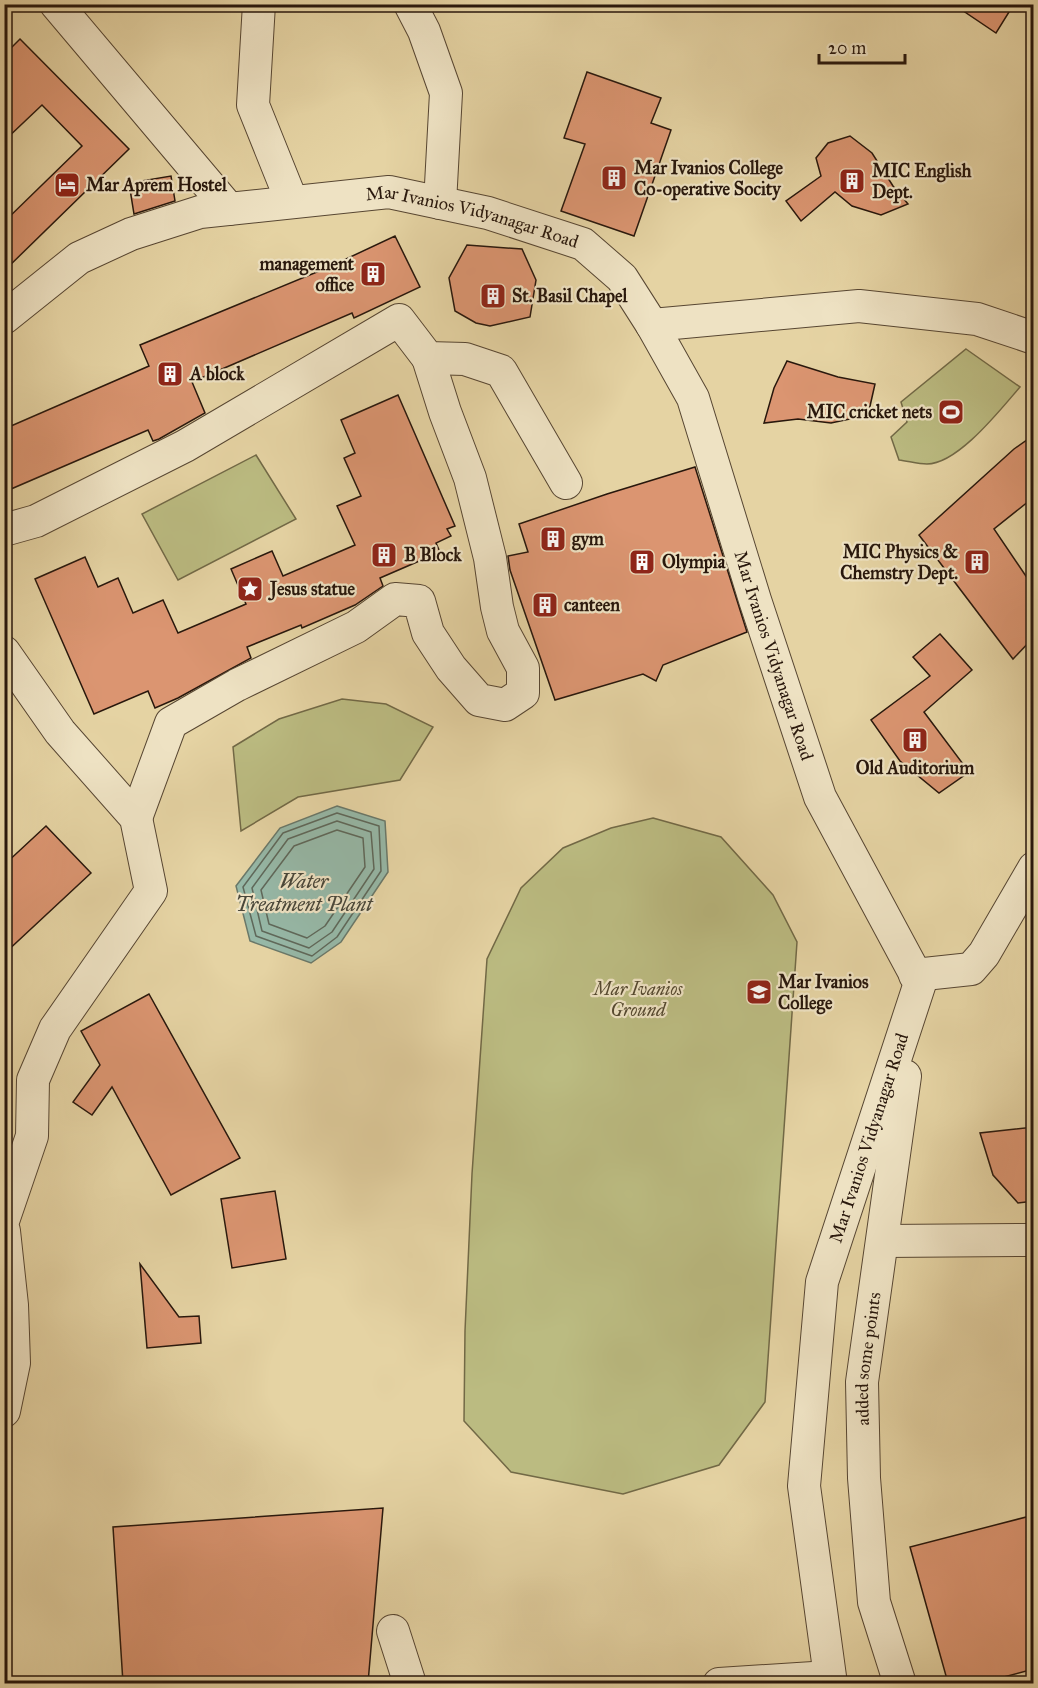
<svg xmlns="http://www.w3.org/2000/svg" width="1038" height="1688" font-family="'IM FELL Great Primer',serif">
<rect width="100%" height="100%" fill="#e5d3a3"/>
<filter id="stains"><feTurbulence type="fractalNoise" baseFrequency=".00333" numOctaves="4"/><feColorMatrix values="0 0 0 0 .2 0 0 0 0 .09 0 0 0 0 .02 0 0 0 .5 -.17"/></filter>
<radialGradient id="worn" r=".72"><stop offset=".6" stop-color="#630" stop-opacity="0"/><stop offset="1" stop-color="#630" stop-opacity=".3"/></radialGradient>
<g fill="#bbbb81" stroke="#726946" stroke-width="1.5">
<path d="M 966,349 L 1020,387 C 1000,410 958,464 927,464 C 918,464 908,461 899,460 L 891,437 L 907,422 L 901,402 Z"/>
<path d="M 256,455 L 296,519 L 178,580 L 142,514 Z"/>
<path d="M 342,699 L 386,704 L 433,727 L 400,780 L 298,797 L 241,831 L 233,747 L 279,719 Z"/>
<path d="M 653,818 L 721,837 L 773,895 L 797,942 L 765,1402 L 719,1465 L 623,1494 L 511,1472 L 464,1421 L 465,1331 L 472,1174 L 487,959 L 521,888 L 563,848 L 611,828 Z"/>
</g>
<path fill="#96b8a7" stroke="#6a7869" stroke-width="1.5" d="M 337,806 L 385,821 L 388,872 L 341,942 L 311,963 L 250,941 L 236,886 L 280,828 Z"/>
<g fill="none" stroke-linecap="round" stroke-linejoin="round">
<g stroke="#5f685a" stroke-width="1.5">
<path d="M 337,813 L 379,826 L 381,871 L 337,937 L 312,956 L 256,936 L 243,887 L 283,833 Z"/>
<path d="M 337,821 L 371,832 L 374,869 L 332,932 L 309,948 L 262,931 L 252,888 L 288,839 Z"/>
<path d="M 337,830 L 363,838 L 365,867 L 325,926 L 307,938 L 269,924 L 261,890 L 294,846 Z"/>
</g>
</g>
<g fill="#db9571" stroke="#28170c" stroke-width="1.5">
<path d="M 953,4 L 1014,4 L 996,33 Z"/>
<path d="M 20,39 L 129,149 L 4,271 L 4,222 L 82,146 L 42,105 L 4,141 L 4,55 Z"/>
<path d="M 587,72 L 661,98 L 651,123 L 671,130 L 634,236 L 561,211 L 585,144 L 564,138 Z"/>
<path d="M 850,136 L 872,153 L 893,186 L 908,204 L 881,215 L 852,206 L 835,192 L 801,221 L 786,201 L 821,176 L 816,158 L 828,143 Z"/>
<path d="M 171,176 L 175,201 L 134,214 L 129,183 Z"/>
<path d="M 395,236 L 420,287 L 354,318 L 352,313 L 192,382 L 205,413 L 159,439 L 153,441 L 148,430 L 4,492 L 4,429 L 149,366 L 140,345 L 329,267 Z"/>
<path d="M 467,245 L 522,249 L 536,280 L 530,317 L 490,326 L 476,323 L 455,311 L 449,278 Z"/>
<path d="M 787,361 L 838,377 L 875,384 L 868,415 L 831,423 L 798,419 L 764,423 L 774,388 Z"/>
<path d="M 398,395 L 455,526 L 447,529 L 451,536 L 436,543 L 440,552 L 380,578 L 383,586 L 355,605 L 302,628 L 301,625 L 247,647 L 251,658 L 178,698 L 155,708 L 148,691 L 94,714 L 35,579 L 85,557 L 98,587 L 118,578 L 133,613 L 163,600 L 178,633 L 246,604 L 231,569 L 272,551 L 283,576 L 355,545 L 337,506 L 361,496 L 344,458 L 355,453 L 341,420 Z"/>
<path d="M 1034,435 L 1034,497 L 994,529 L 1034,588 L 1034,637 L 1013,659 L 919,535 L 1014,449 Z"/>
<path d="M 695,467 L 747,632 L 663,665 L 656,681 L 643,674 L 555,700 L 510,570 L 508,556 L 528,552 L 519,524 L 607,494 Z"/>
<path d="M 940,634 L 972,670 L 924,712 L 969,772 L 939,793 L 900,761 L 871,720 L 930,676 L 913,657 Z"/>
<path d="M 46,826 L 91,873 L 4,954 L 4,865 Z"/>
<path d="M 149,994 L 240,1158 L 171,1195 L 112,1087 L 92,1115 L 73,1102 L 100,1065 L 81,1031 Z"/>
<path d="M 1034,1127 L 1034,1201 L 1018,1203 L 993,1175 L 980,1133 Z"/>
<path d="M 275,1191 L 286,1259 L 232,1268 L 221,1199 Z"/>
<path d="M 140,1264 L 179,1317 L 199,1316 L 201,1343 L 147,1348 Z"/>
<path d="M 383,1508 L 368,1683 L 123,1683 L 113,1527 Z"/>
<path d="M 1034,1515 L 1034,1669 L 981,1683 L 948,1683 L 910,1547 Z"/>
</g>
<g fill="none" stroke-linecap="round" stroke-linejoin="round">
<g stroke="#574632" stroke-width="34">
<g id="minor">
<path d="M 56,4 L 229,209"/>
<path d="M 259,4 L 253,105 L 292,202"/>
<path d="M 410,4 L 424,31 L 446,93 L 440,203"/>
<path id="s1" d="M 4,318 L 79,258 L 131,234 L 200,212 L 389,192 L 488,213 L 583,244 L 622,278 L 652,325 L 693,398 L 755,600 L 820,797 L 920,983 L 822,1282 L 804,1486 L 831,1684"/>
<path d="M 652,325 L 859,306 L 977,319 L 1034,338"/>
<path d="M 4,530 L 36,521 L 185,446 L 399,320 L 428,358 L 465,359 L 501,371 L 566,483"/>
<path d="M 4,652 L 60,732 L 136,818 L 151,891 L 55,1029 L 33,1080 L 32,1136 L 4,1218"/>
<path d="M 136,818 L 171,723 L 237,685 L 356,627 L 395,599 L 419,601 L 428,633 L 451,668 L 479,700 L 505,705 L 523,693 L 523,668 L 503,631 L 497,607 L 490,558 L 470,478 L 445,412 L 428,358"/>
<path d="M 915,975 L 971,969 L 984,954 L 1034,868"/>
<path d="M 4,1231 L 12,1305 L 14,1363 L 4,1411"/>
<path d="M 883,1241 L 1034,1240"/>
<path d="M 393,1631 L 410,1684"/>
<path d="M 719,1684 L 829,1677"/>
<path id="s2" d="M 900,1684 L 874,1602 L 864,1478 L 862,1382 L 905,1076"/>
</g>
</g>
<use href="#minor" stroke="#eee2c3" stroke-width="32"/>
</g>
<defs>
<g id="building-square" transform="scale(1.35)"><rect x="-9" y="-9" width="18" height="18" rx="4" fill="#8f2418" stroke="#eee2c3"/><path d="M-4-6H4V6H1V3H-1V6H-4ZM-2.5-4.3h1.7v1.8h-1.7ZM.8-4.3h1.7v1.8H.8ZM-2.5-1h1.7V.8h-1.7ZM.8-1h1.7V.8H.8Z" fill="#fff"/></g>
<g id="hotel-square" transform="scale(1.35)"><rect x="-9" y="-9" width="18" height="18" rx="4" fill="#8f2418" stroke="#eee2c3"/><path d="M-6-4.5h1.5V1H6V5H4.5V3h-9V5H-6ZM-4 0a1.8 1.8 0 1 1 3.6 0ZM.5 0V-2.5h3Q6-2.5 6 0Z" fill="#fff"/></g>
<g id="stadium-square" transform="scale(1.35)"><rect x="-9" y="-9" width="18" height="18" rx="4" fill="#8f2418" stroke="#eee2c3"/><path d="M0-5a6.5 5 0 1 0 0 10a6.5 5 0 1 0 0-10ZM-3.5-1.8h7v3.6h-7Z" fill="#fff"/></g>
<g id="sight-square" transform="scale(1.35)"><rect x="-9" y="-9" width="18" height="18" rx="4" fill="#8f2418" stroke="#eee2c3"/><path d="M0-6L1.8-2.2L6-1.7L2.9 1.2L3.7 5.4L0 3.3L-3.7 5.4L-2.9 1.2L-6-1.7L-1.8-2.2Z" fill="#fff"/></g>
<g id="university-square" transform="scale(1.35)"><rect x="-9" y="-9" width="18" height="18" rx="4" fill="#8f2418" stroke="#eee2c3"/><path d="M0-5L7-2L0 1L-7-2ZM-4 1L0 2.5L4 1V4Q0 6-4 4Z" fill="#fff"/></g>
</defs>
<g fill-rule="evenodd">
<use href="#building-square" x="614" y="178"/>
<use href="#building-square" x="852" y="181"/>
<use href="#hotel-square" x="67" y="185"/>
<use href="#building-square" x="373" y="274"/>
<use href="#building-square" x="493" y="296"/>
<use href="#building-square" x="170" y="374"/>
<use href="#stadium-square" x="951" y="412"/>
<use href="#building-square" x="553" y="539"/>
<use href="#building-square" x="384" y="555"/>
<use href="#building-square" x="642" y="562"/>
<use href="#building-square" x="977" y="562"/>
<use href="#sight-square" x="250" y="589"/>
<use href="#building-square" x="545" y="605"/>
<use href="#building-square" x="915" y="740"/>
<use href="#university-square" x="759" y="992"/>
</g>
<g text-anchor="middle" stroke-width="4.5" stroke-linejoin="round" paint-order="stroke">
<g font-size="18" font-weight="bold" fill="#28170c" stroke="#eee2c3" text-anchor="start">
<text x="634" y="174">Mar Ivanios College<tspan x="634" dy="21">Co-operative Socity</tspan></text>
<text x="872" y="177">MIC English<tspan x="872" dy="21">Dept.</tspan></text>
<text x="86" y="191">Mar Aprem Hostel</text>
<text x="354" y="270" text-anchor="end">management<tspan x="354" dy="21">office</tspan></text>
<text x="512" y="302">St. Basil Chapel</text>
<text x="190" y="380">A block</text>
<text x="932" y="418" text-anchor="end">MIC cricket nets</text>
<text x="572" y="545">gym</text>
<text x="958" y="558" text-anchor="end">MIC Physics &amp;<tspan x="958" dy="21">Chemstry Dept.</tspan></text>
<text x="404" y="561">B Block</text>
<text x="662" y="568">Olympia</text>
<text x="270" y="595">Jesus statue</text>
<text x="564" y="611">canteen</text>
<text x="915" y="774" text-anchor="middle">Old Auditorium</text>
<text x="778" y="988">Mar Ivanios<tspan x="778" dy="21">College</tspan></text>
</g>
<g font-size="18" fill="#28170c" stroke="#eee2c3">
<text dy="6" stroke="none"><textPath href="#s1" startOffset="502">Mar Ivanios Vidyanagar Road</textPath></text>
<text dy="6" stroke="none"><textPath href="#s1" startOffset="1078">Mar Ivanios Vidyanagar Road</textPath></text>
<text transform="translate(869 1138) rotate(-72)" y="6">Mar Ivanios Vidyanagar Road</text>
<text dy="6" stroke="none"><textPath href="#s2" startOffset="330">added some points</textPath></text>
</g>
<g font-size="18" font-style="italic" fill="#54482f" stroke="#eee2c3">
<text x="638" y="995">Mar Ivanios<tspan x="638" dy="21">Ground</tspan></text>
</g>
<g font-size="20" font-style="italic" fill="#49473a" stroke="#eee2c3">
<text x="304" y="888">Water<tspan x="304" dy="23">Treatment Plant</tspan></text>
</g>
</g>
<rect width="1038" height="1688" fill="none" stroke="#e5d3a3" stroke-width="24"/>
<rect x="6" y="6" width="1026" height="1676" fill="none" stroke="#28170c" stroke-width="3"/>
<rect x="12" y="12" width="1014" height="1664" fill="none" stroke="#28170c" stroke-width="1.5"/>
<path d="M819 54v9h86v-9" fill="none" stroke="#28170c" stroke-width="3"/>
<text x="828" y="54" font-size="18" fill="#28170c" stroke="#eee2c3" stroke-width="4.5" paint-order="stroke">20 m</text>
<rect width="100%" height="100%" filter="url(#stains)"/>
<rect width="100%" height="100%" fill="url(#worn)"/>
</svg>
